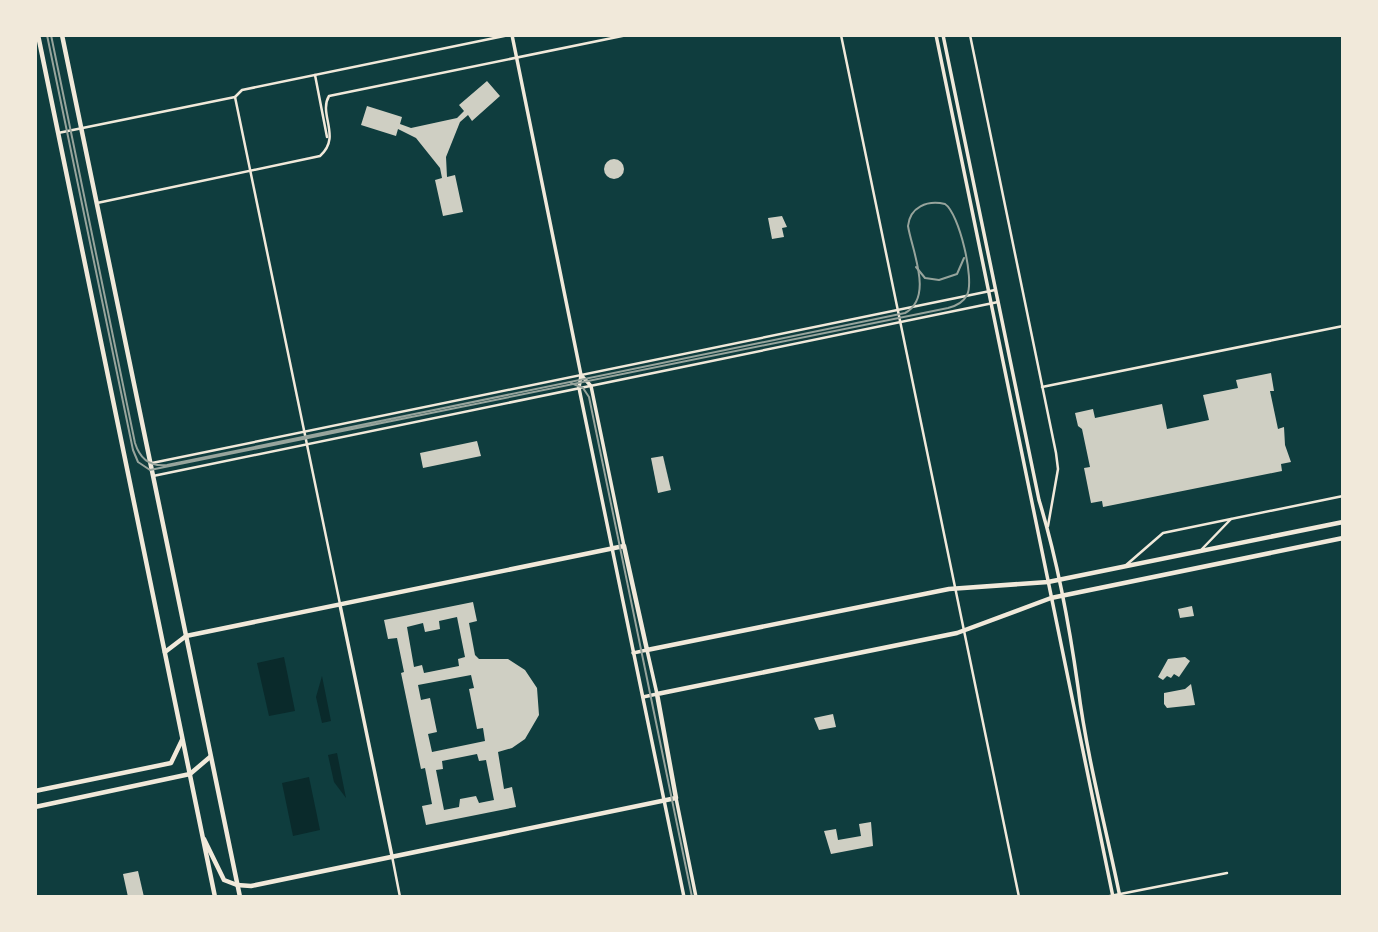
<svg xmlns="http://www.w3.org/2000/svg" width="1378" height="932" font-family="'Source Sans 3',sans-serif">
<rect width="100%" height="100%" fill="#0f3d3e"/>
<g fill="#0a2a2b">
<path d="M 284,657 L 295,711 L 269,716 L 257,663 Z"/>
<path d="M 322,676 L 331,721 L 322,723 L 316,697 Z"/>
<path d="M 337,753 L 346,798 L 334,782 L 328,755 Z"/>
<path d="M 309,777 L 320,830 L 293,836 L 282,783 Z"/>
</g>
<g fill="#cfcfc3" fill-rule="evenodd">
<path d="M 487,81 L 500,96 L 472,121 L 468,115 L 460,122 L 446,157 L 447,177 L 455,175 L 463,212 L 443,216 L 435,180 L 442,178 L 440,168 L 416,138 L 398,129 L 396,136 L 361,125 L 367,106 L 402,117 L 400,124 L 411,128 L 457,118 L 464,111 L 459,105 Z"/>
<circle cx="614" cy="169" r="10"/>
<path d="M 782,216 L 787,227 L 782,228 L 784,237 L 772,239 L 768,218 Z"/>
<path d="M 1271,373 L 1274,391 L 1270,391 L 1278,429 L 1284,427 L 1285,445 L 1291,462 L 1281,464 L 1282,471 L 1103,507 L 1102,501 L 1091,503 L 1084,468 L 1090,467 L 1082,429 L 1078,426 L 1075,413 L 1093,409 L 1095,418 L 1162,404 L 1167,429 L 1209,420 L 1203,395 L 1238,388 L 1236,380 Z"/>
<path d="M 477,441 L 481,456 L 423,468 L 420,453 Z"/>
<path d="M 663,456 L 671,490 L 658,493 L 651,458 Z"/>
<path d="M 473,602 L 477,621 L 469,623 L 475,655 L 479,659 L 508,659 L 525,670 L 537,688 L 539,715 L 525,739 L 512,748 L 498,752 L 504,789 L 512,787 L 516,807 L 426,825 L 422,806 L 432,804 L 425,768 L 421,769 L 401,673 L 404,672 L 397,638 L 388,639 L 384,620 ZM 457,617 L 465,657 L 458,659 L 459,666 L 424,673 L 422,665 L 414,667 L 407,627 L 423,623 L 425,632 L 440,629 L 439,621 ZM 471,675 L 474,688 L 469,689 L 477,729 L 483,728 L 485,741 L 432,752 L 428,734 L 437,732 L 430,698 L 421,700 L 418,685 ZM 477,754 L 479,761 L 486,760 L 494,800 L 479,803 L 476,796 L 460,799 L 459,807 L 444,810 L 436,770 L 443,769 L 442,761 Z"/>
<path d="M 1192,606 L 1194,616 L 1180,618 L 1178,609 Z"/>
<path d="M 1185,657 L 1190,661 L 1179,677 L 1174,674 L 1171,678 L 1167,676 L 1163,680 L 1158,677 L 1168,659 Z"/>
<path d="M 1191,684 L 1195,705 L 1167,708 L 1164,704 L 1164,693 L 1185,689 Z"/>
<path d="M 833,714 L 836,727 L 819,730 L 814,718 Z"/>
<path d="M 871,822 L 873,846 L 831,854 L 824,831 L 836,829 L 838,840 L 861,836 L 859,824 Z"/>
<path d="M 138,871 L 144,897 L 128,897 L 123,874 Z"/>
</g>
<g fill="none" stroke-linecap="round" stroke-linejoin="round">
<g stroke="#f1e9da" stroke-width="2.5">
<path d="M 841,35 L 1019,897"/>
<path d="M 970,35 L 1056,453 L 1058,469 L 1048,526"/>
<path d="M 315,75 L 327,137"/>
<path d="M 235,97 L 340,604"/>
<path d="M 58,133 L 235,97 L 242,90 L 509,35"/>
<path d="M 97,203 L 320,156 C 342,137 318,114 329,96 L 627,35"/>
<path d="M 1042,387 L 1343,326"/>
<path d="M 152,463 L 995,290"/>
<path d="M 153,476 L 998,302"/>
<path d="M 1202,549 L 1231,519"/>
<path d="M 1125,566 L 1163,533 L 1343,496"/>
<path d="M 392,856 L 400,897"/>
<path d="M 1105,897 L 1227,873"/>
</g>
<g stroke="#f1e9da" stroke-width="3.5">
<path d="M 512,35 L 581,375 L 579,388 L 684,897"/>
<path d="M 581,375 L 591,386 L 624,546"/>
<path d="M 340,605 L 392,856"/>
<path d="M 633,653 L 647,650 L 657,694 L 643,697"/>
<path d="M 676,798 L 696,897"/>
</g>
<g stroke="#f1e9da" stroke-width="3.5">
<path d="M 936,35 L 1113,897"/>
<path d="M 943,35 L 1039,500 C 1058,562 1069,623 1078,687 C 1087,758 1106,828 1120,897"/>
</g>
<g stroke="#f1e9da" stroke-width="4.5">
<path d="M 38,35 L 215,897"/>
<path d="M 62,35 L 240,897"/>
<path d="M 165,652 L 186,636 L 624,546 L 647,650 L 949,589 L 1048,582 L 1343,522"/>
<path d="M 35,791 L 171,763 L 182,740"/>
<path d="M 35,807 L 190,774 L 210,757"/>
<path d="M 204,839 L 224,880 L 237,885 L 251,886 L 676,798 L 657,694 L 957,633 L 1051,598 L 1343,538"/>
</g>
<g stroke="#97a49c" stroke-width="2">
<path d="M 47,35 L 133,450 L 138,462 L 150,470 L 948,308 C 956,306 963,303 967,295 C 975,280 959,213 945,204 C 927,200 910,207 908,226 C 912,251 934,297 905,313 L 167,465 C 150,467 140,459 135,443 L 51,35"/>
<path d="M 916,267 L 925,278 L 939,280 L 957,274 L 964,258"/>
<path d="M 571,383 L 583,388 L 589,397 L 692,897"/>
</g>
</g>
<rect width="1378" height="932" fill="none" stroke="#f1e9da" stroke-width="74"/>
</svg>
